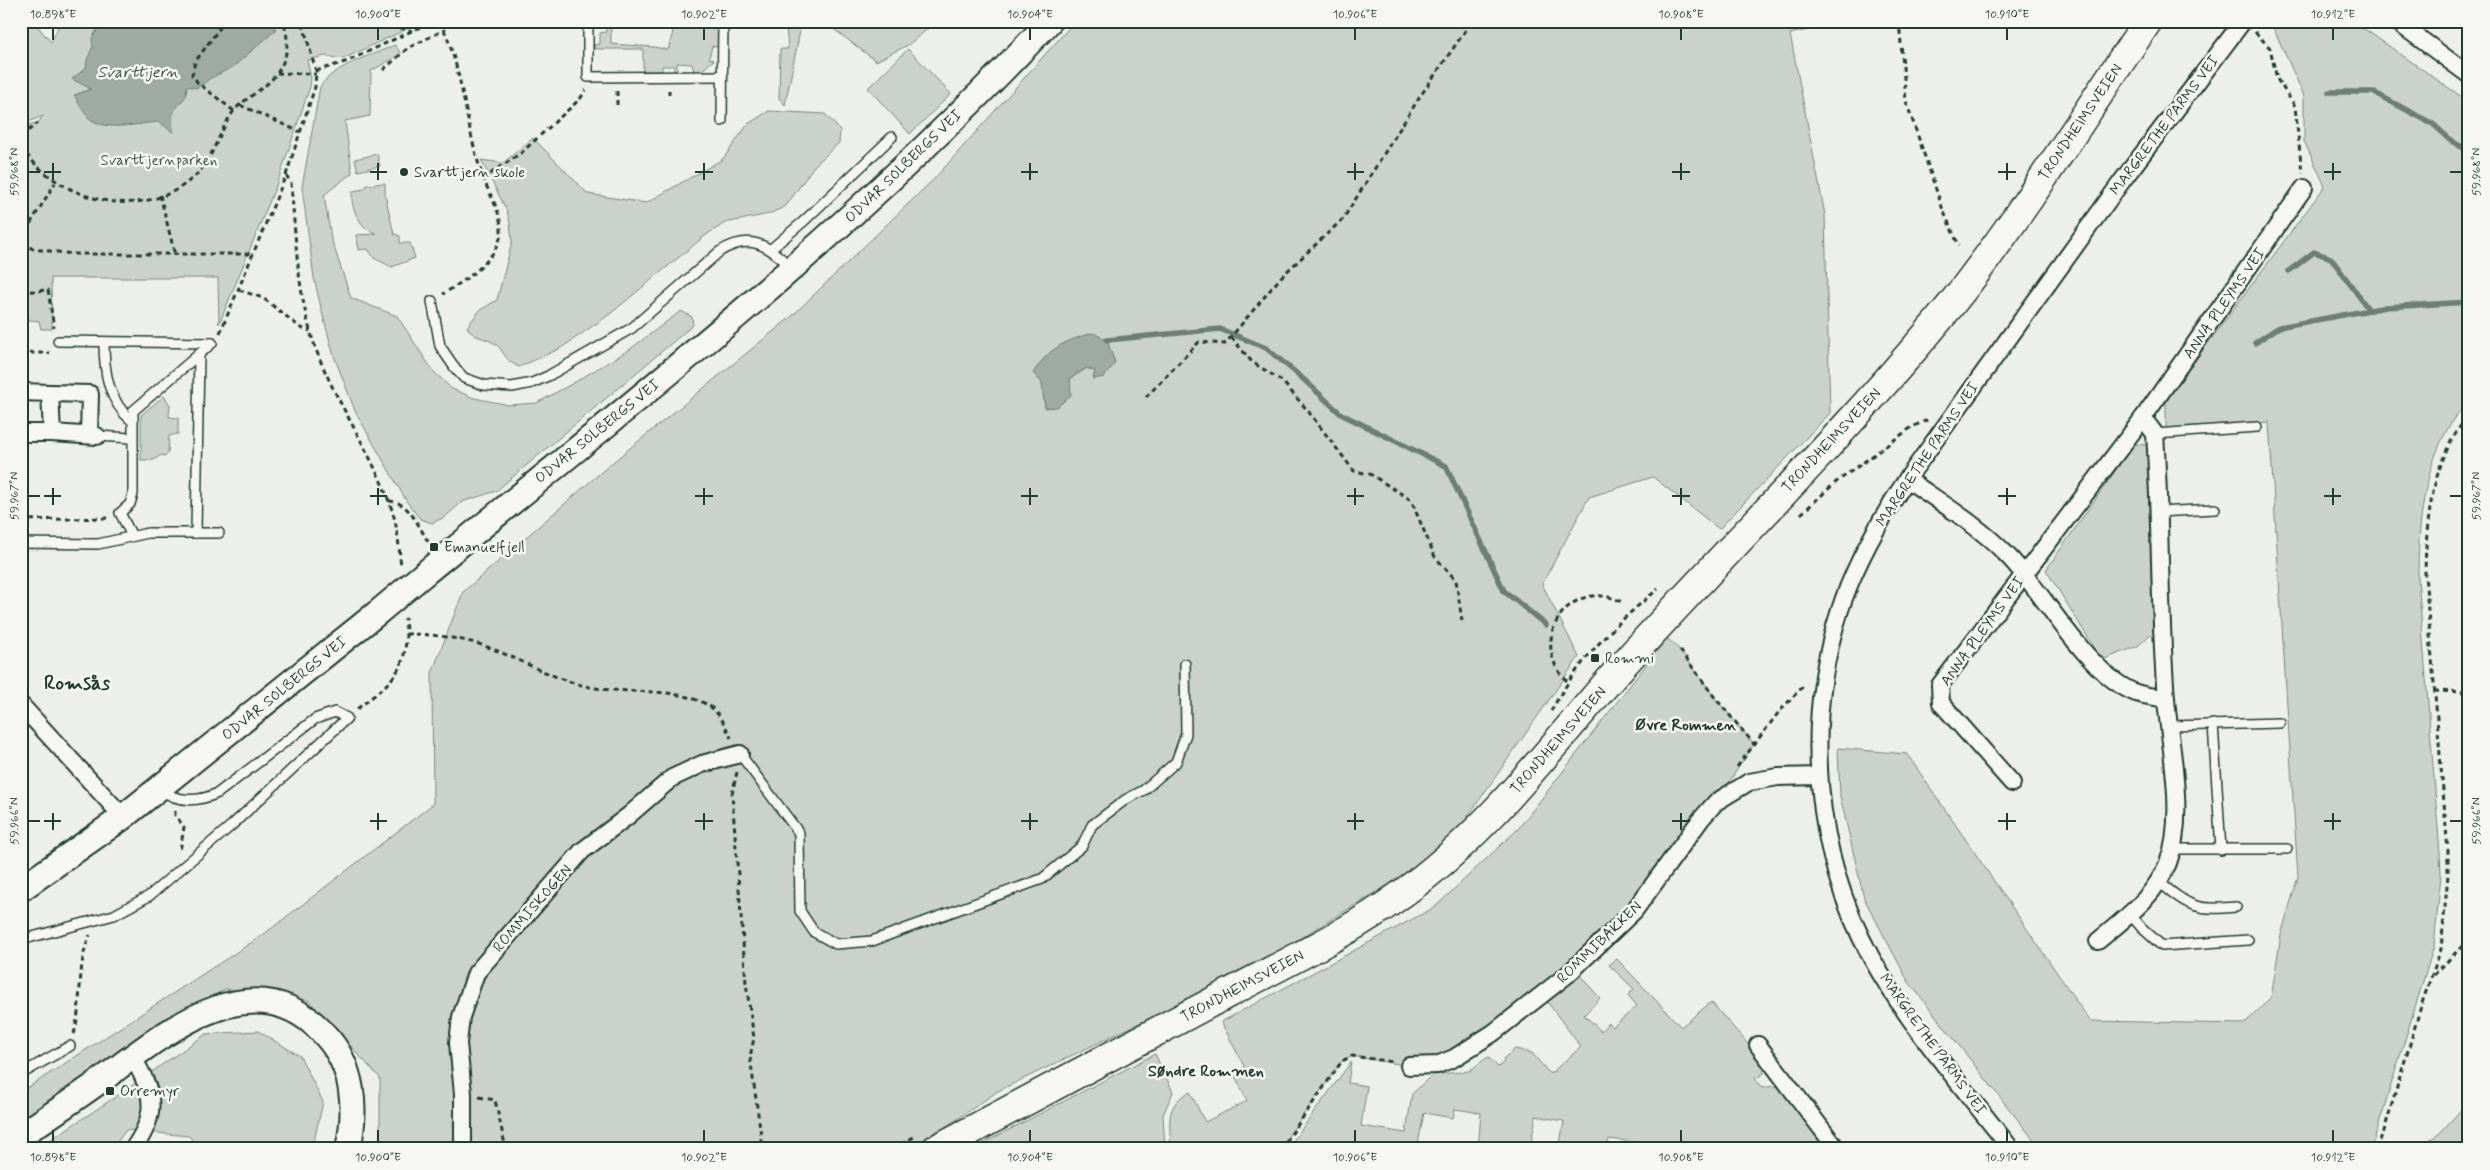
<svg xmlns="http://www.w3.org/2000/svg" width="2490" height="1170" font-family="Mynerve,sans-serif">
<rect width="100%" height="100%" fill="#edefea"/>
<filter id="ink" filterUnits="userSpaceOnUse"><feTurbulence type="fractalNoise" baseFrequency=".02" numOctaves="2"/><feDisplacementMap in="SourceGraphic" scale="10" xChannelSelector="R" yChannelSelector="G"/><feConvolveMatrix kernelMatrix="1 2 1 2 8 2 1 2 1" color-interpolation-filters="sRGB"/></filter>
<g filter="url(#ink)">
<g fill="#cbd2cc" stroke="#758880" fill-rule="evenodd">
<path d="M 21,21 L 33,21 L 51,42 L 61,21 L 400,21 L 413,26 L 343,59 L 325,56 L 307,60 L 311,78 L 310,87 L 278,181 L 219,324 L 218,278 L 51,278 L 52,329 L 41,329 L 39,321 L 21,319 L 21,126 L 38,123 L 43,116 L 21,125 Z"/>
<path d="M 606,21 L 611,21 L 611,44 L 654,47 L 668,50 L 676,21 L 712,21 L 712,29 L 718,29 L 718,47 L 712,46 L 709,58 L 714,60 L 701,71 L 694,72 L 692,64 L 677,63 L 677,72 L 674,71 L 674,66 L 662,66 L 662,71 L 643,71 L 643,49 L 595,49 L 594,45 L 600,44 L 600,33 L 606,32 Z"/>
<path d="M 790,21 L 937,21 L 908,45 L 876,61 L 831,27 L 801,26 L 785,105 L 779,98 L 780,49 L 788,49 L 786,27 L 790,27 Z"/>
<path d="M 1075,21 L 1847,21 L 1790,34 L 1825,215 L 1830,413 L 1719,529 L 1653,477 L 1589,497 L 1542,584 L 1579,657 L 1443,852 L 1239,975 L 998,1091 L 914,1149 L 380,1149 L 380,1078 L 308,1000 L 225,989 L 21,1119 L 21,1092 L 263,935 L 433,804 L 432,673 L 463,592 L 613,462 L 791,317 L 935,178 ZM 1107,340 L 1093,379 L 1095,371 L 1087,368 L 1070,379 L 1045,408 L 1042,383 Z"/>
<path d="M 2279,21 L 2353,21 L 2469,102 L 2469,402 C 2463,409 2455,415 2451,423 C 2423,469 2418,526 2418,578 L 2440,853 L 2441,875 L 2434,946 L 2374,1140 L 2368,1149 L 2041,1149 L 1908,981 L 1864,898 L 1840,796 L 1838,748 L 1907,754 L 2090,1021 L 2244,1024 L 2271,998 L 2281,935 L 2298,877 L 2269,422 L 2166,430 L 2166,400 L 2325,186 L 2304,141 L 2304,96 L 2273,27 Z"/>
<path d="M 395,45 L 401,54 L 371,71 L 370,116 L 345,121 L 352,173 L 324,195 L 331,238 L 351,298 L 397,316 L 433,371 L 452,389 L 474,398 L 509,405 L 537,403 L 575,382 L 629,350 L 681,311 L 692,317 L 693,325 L 496,491 L 462,502 L 445,517 L 432,523 L 420,519 L 407,502 L 356,413 L 334,356 L 323,316 L 314,278 L 302,187 L 320,87 C 334,65 371,56 395,45 Z"/>
<path d="M 908,49 L 951,94 L 910,134 L 868,88 Z"/>
<path d="M 769,111 L 825,114 L 840,130 L 839,143 L 814,166 L 786,206 L 769,214 L 725,223 L 706,235 L 610,314 L 561,348 L 519,367 C 502,359 505,350 494,343 C 484,337 473,338 467,327 L 480,310 L 497,300 L 512,242 L 510,223 L 507,211 L 481,160 L 503,163 L 533,138 L 588,194 L 646,203 L 723,159 L 748,124 Z"/>
<path d="M 377,154 L 380,166 L 358,171 L 355,159 Z"/>
<path d="M 385,183 L 385,195 L 394,234 L 400,236 L 400,243 L 410,243 L 415,258 L 392,267 L 374,258 L 368,249 L 359,250 L 356,235 L 377,234 C 374,232 370,231 367,229 C 357,220 349,203 353,191 L 364,189 L 367,185 Z"/>
<path d="M 164,396 L 170,405 L 169,417 L 178,418 L 178,434 L 169,436 L 168,453 L 166,456 L 161,455 L 154,460 L 141,460 L 141,415 Z"/>
<path d="M 2134,444 L 2147,445 L 2153,632 L 2138,646 L 2102,660 L 2046,570 Z"/>
<path d="M 1667,638 L 1680,650 L 1716,699 L 1754,744 L 1716,802 L 1675,857 L 1574,969 L 1600,998 L 1584,1015 L 1601,1031 L 1608,1023 L 1613,1027 L 1637,1006 L 1628,995 L 1634,989 L 1609,965 L 1617,959 L 1681,1027 L 1711,1002 L 1763,1061 L 1764,1073 L 1755,1079 L 1762,1088 L 1773,1086 L 1781,1088 L 1831,1149 L 1716,1149 L 1717,1146 L 1699,1142 L 1698,1149 L 1650,1149 L 1651,1144 L 1609,1139 L 1607,1149 L 1559,1149 L 1564,1121 L 1536,1116 L 1530,1149 L 1478,1149 L 1481,1113 L 1455,1109 L 1453,1118 L 1424,1113 L 1417,1149 L 1287,1149 L 1351,1062 L 1348,1083 L 1367,1086 L 1361,1126 L 1406,1133 L 1412,1094 L 1432,1075 L 1469,1071 L 1488,1057 L 1498,1067 L 1504,1062 L 1503,1059 L 1515,1049 L 1532,1053 L 1550,1074 L 1581,1047 L 1542,995 L 1454,1058 L 1409,1066 L 1352,1056 L 1342,1061 L 1288,1136 L 1281,1149 L 1171,1149 C 1170,1124 1164,1104 1190,1092 L 1205,1122 L 1247,1101 L 1234,1074 L 1245,1068 L 1221,1022 L 1435,907 L 1518,829 Z"/>
<path d="M 258,1031 L 300,1056 L 323,1102 L 312,1149 L 199,1149 L 189,1136 L 126,1130 L 112,1149 L 36,1149 L 117,1096 L 206,1034 Z"/>
<path d="M 1155,1054 L 1173,1092 L 1163,1115 L 1165,1149 L 972,1149 Z"/>
<path d="M 2469,1101 L 2469,1149 L 2414,1149 L 2439,1134 Z"/>
</g>
<g fill="#9faaa4" stroke="#6c7e77">
<path d="M 98,21 L 271,21 L 276,30 L 233,67 L 211,78 L 197,88 L 187,86 C 186,90 187,94 185,97 C 174,112 169,112 174,133 L 159,122 C 140,123 106,133 89,118 C 83,113 78,101 74,95 L 91,89 L 72,79 L 86,68 L 87,60 L 93,46 L 92,38 L 99,27 Z"/>
<path d="M 1093,333 L 1107,340 L 1115,363 L 1104,377 L 1093,379 L 1095,371 L 1086,368 L 1070,379 L 1071,395 L 1057,407 L 1045,408 L 1042,383 L 1033,373 C 1050,347 1064,341 1093,333 Z"/>
</g>
<g fill="none" stroke-linecap="round" stroke-linejoin="round">
<g stroke="#6c7e77" stroke-width="5.5">
<path d="M 2329,92 L 2373,92 L 2433,124 L 2453,142 L 2469,151"/>
<path d="M 2289,271 L 2314,252 L 2331,258 L 2369,310"/>
<path d="M 1107,340 L 1220,329 L 1266,348 L 1301,377 L 1341,414 L 1446,466 L 1504,591 L 1546,625"/>
<path d="M 2255,343 L 2279,327 L 2386,307 L 2469,302"/>
</g>
<g stroke="#1f3d34" stroke-width="12">
<g id="lane">
<path d="M 588,21 L 588,77 L 722,76"/>
<path d="M 722,121 L 723,21"/>
<path d="M 771,249 L 804,221 L 892,137"/>
<path d="M 432,301 L 440,346 L 455,368 L 464,378 L 484,385 L 512,387 L 532,383 L 548,376 L 632,328 L 719,252 C 749,233 768,244 790,267"/>
<path d="M 58,341 L 212,343"/>
<path d="M 104,342 C 104,371 108,401 132,421"/>
<path d="M 2155,434 L 2257,427"/>
<path d="M 97,436 L 132,438"/>
<path d="M 2158,512 L 2215,509"/>
<path d="M 196,533 L 199,354"/>
<path d="M 132,536 L 120,513 L 130,504 L 133,494 L 133,411 L 212,343"/>
<path d="M 21,543 L 98,544 L 148,533 L 219,533"/>
<path d="M 2213,724 L 2221,850"/>
<path d="M 2170,726 L 2280,723"/>
<path d="M 740,754 L 799,833 L 800,911 L 814,932 L 836,944 L 872,941 L 1042,879 L 1082,846 L 1092,825 L 1125,800 L 1144,790 L 1176,762 L 1186,734 L 1185,664"/>
<path d="M 2172,849 L 2287,849"/>
<path d="M 2159,882 C 2190,907 2196,911 2236,907"/>
<path d="M 2130,914 L 2142,928 L 2162,946 L 2248,940"/>
<path d="M 21,940 L 114,915 L 149,896 L 232,825 L 347,718 L 335,712 L 315,719 L 218,793 C 198,802 178,803 160,789"/>
<path d="M 21,1074 L 70,1046"/>
</g>
</g>
<g stroke="#1f3d34" stroke-width="20">
<g id="street">
<path d="M 2396,21 L 2469,75"/>
<path d="M 21,392 L 50,393 L 52,433 L 97,436"/>
<path d="M 50,393 L 90,394 L 89,435"/>
<path d="M 21,433 L 52,433"/>
<path d="M 1907,479 C 1941,503 1978,525 2007,555 C 2045,593 2086,674 2136,693 C 2145,696 2157,697 2166,699"/>
<path d="M 21,705 L 123,817"/>
<path d="M 2012,783 L 1941,703 L 1940,685 L 2143,418 L 2304,188"/>
<path d="M 2098,941 C 2125,918 2154,898 2168,863 C 2186,816 2170,748 2166,699 C 2159,611 2161,522 2155,434 L 2143,418"/>
<path d="M 1758,1045 L 1837,1149"/>
<path d="M 132,1056 C 154,1093 159,1113 133,1149"/>
<path d="M 1409,1066 L 1437,1065 L 1454,1058 L 1493,1033 L 1567,975 L 1634,911 L 1701,819 L 1716,802 L 1749,782 L 1778,777 L 1819,776"/>
<path d="M 463,1149 L 463,1094 L 458,1043 L 461,1017 L 476,973 L 582,851 L 628,816 L 672,778 L 702,764 L 740,754"/>
<path d="M 2011,1149 C 1963,1087 1909,1026 1871,957 C 1814,853 1803,723 1840,610 C 1855,563 1880,520 1907,479 L 2122,181 L 2243,21"/>
</g>
</g>
<g stroke="#1f3d34" stroke-width="28">
<g id="secondary">
<path d="M 424,574 C 639,398 859,225 1050,21"/>
<path d="M 21,889 L 123,817 L 376,614"/>
<path d="M 21,1135 C 49,1117 76,1098 103,1079 C 164,1033 255,957 325,1035 C 354,1066 357,1109 348,1149"/>
</g>
</g>
<g stroke="#1f3d34" stroke-width="31">
<path id="highway" d="M 936,1149 C 1033,1097 1130,1046 1227,994 C 1287,962 1349,933 1403,893 C 1493,829 1557,737 1631,656 C 1737,539 1851,428 1950,306 C 2022,216 2083,116 2148,21"/>
</g>
<g stroke="#1f3d34" stroke-width="3" stroke-dasharray="5 4" stroke-linecap="butt">
<path d="M 374,21 L 412,31"/>
<path d="M 440,21 C 464,70 465,129 484,180 C 491,198 505,218 500,238 C 493,263 464,281 443,294"/>
<path d="M 1899,21 L 1906,101 L 1943,210 L 1959,246"/>
<path d="M 221,26 L 195,62 L 192,75 L 198,83 L 234,111"/>
<path d="M 2255,32 L 2270,48 L 2277,79 L 2295,106 L 2302,173"/>
<path d="M 383,70 L 408,48 L 444,30"/>
<path d="M 316,71 L 348,61 L 433,21"/>
<path d="M 277,73 L 316,74"/>
<path d="M 669,90 L 669,99"/>
<path d="M 240,105 L 300,132"/>
<path d="M 617,105 L 617,91"/>
<path d="M 21,136 L 38,123"/>
<path d="M 21,147 C 59,202 145,225 197,174 C 213,158 219,132 233,112 C 241,102 252,96 262,88 C 284,72 293,47 283,21"/>
<path d="M 286,175 L 291,183 C 296,240 297,298 317,352 C 338,407 374,455 392,510 C 398,528 399,548 401,567"/>
<path d="M 483,179 L 521,153 L 580,99 L 586,90"/>
<path d="M 160,195 L 175,255"/>
<path d="M 21,239 L 55,183"/>
<path d="M 21,244 L 34,249 L 73,254 L 253,254"/>
<path d="M 239,290 L 263,298 L 301,328 L 310,331"/>
<path d="M 21,292 L 48,290 L 54,328"/>
<path d="M 21,308 L 25,317 L 25,325"/>
<path d="M 220,333 L 286,175 L 315,87 L 316,71 L 302,21"/>
<path d="M 1231,337 L 1252,362 L 1282,381 L 1308,411 L 1354,471 L 1370,474 L 1411,500 L 1435,557 L 1456,580 L 1462,621"/>
<path d="M 21,349 L 33,353 L 50,353"/>
<path d="M 1146,397 L 1199,342 L 1225,344 L 1281,277 L 1343,219 L 1421,95 L 1472,21"/>
<path d="M 389,501 C 410,502 418,526 429,543"/>
<path d="M 1801,514 L 1835,483 L 1912,427 L 1929,419"/>
<path d="M 21,520 L 108,518"/>
<path d="M 406,634 C 433,634 460,638 485,646 C 523,660 555,681 595,688 C 631,694 670,687 704,703 C 718,709 725,725 731,738"/>
<path d="M 1680,650 L 1716,699 L 1754,744"/>
<path d="M 1567,681 C 1526,642 1569,575 1622,602"/>
<path d="M 2434,691 L 2469,692"/>
<path d="M 357,709 C 395,679 410,669 405,618"/>
<path d="M 1551,711 C 1580,658 1612,627 1658,589"/>
<path d="M 1737,767 L 1779,712 L 1804,685"/>
<path d="M 737,772 L 732,794 L 746,983 L 754,1038 L 750,1057 L 761,1135 L 761,1149"/>
<path d="M 175,811 L 175,815 L 184,827 L 180,851"/>
<path d="M 2434,975 L 2469,939"/>
<path d="M 74,1034 C 83,1002 76,966 90,935"/>
<path d="M 479,1097 L 495,1100 L 506,1149"/>
<path d="M 894,1149 L 917,1135"/>
<path d="M 1281,1149 L 1342,1061 L 1352,1056 L 1394,1062"/>
<path d="M 2376,1149 L 2384,1131 L 2422,1003 L 2441,949 L 2448,875 L 2448,851 L 2425,574 C 2426,520 2432,458 2469,415"/>
</g>
<use href="#lane" stroke="#f6f6f2" stroke-width="9"/>
<use href="#street" stroke="#f6f6f2" stroke-width="16"/>
<use href="#secondary" stroke="#f6f6f2" stroke-width="24"/>
<use href="#highway" stroke="#f6f6f2" stroke-width="28"/>
<g stroke="#1f3d34" stroke-width="28" stroke-linecap="butt">
<path id="secondary-bridge" d="M 376,614 L 424,574"/>
</g>
<use href="#secondary-bridge" stroke="#f6f6f2" stroke-width="24"/>
</g>
</g>
<path fill="none" stroke="#1f3d34" stroke-width="2" d="M 53,28 L 53,40M 378,28 L 378,40M 704,28 L 704,40M 1030,28 L 1030,40M 1355,28 L 1355,40M 1681,28 L 1681,40M 2007,28 L 2007,40M 2333,28 L 2333,40M 53,163 L 53,180M 378,163 L 378,180M 704,163 L 704,180M 1030,163 L 1030,180M 1355,163 L 1355,180M 1681,163 L 1681,180M 2007,163 L 2007,180M 2333,163 L 2333,180M 28,172 L 40,172M 44,172 L 61,172M 370,172 L 387,172M 695,172 L 713,172M 1021,172 L 1038,172M 1347,172 L 1364,172M 1672,172 L 1690,172M 1998,172 L 2016,172M 2324,172 L 2341,172M 2450,172 L 2462,172M 53,488 L 53,505M 378,488 L 378,505M 704,488 L 704,505M 1030,488 L 1030,505M 1355,488 L 1355,505M 1681,488 L 1681,505M 2007,488 L 2007,505M 2333,488 L 2333,505M 28,496 L 40,496M 44,496 L 61,496M 370,496 L 387,496M 695,496 L 713,496M 1021,496 L 1038,496M 1347,496 L 1364,496M 1672,496 L 1690,496M 1998,496 L 2016,496M 2324,496 L 2341,496M 2450,496 L 2462,496M 53,813 L 53,830M 378,813 L 378,830M 704,813 L 704,830M 1030,813 L 1030,830M 1355,813 L 1355,830M 1681,813 L 1681,830M 2007,813 L 2007,830M 2333,813 L 2333,830M 28,821 L 40,821M 44,821 L 61,821M 370,821 L 387,821M 695,821 L 713,821M 1021,821 L 1038,821M 1347,821 L 1364,821M 1672,821 L 1690,821M 1998,821 L 2016,821M 2324,821 L 2341,821M 2450,821 L 2462,821M 53,1130 L 53,1142M 378,1130 L 378,1142M 704,1130 L 704,1142M 1030,1130 L 1030,1142M 1355,1130 L 1355,1142M 1681,1130 L 1681,1142M 2007,1130 L 2007,1142M 2333,1130 L 2333,1142"/>
<g fill="#1f3d34" stroke="#f6f6f2" stroke-width="2">
<circle cx="404" cy="172" r="5"/>
<rect x="429" y="542" width="10" height="10" rx="2.5"/>
<rect x="1590" y="653" width="10" height="10" rx="2.5"/>
<rect x="105" y="1086" width="10" height="10" rx="2.5"/>
</g>
<g text-anchor="middle" stroke-width="5" stroke-linejoin="round" paint-order="stroke">
<g font-size="15" fill="#1f3d34" stroke="#f6f6f2">
<text transform="translate(2080 122) rotate(-56)" y="5">TRONDHEIMSVEIEN</text>
<text transform="translate(2164 125) rotate(-53)" y="5">MARGRETHE PARMS VEI</text>
<text transform="translate(903 166) rotate(-44)" y="5">ODVAR SOLBERGS VEI</text>
<text transform="translate(2224 303) rotate(-55)" y="5">ANNA PLEYMS VEI</text>
<text transform="translate(597 431) rotate(-39)" y="5">ODVAR SOLBERGS VEI</text>
<text transform="translate(1831 440) rotate(-47)" y="5">TRONDHEIMSVEIEN</text>
<text transform="translate(1927 454) rotate(-56)" y="5">MARGRETHE PARMS VEI</text>
<text transform="translate(1982 631) rotate(-54)" y="5">ANNA PLEYMS VEI</text>
<text transform="translate(284 688) rotate(-39)" y="5">ODVAR SOLBERGS VEI</text>
<text transform="translate(1558 740) rotate(-49)" y="5">TRONDHEIMSVEIEN</text>
<text transform="translate(532 908) rotate(-49)" y="5">ROMMISKOGEN</text>
<text transform="translate(1599 942) rotate(-44)" y="5">ROMMIBAKKEN</text>
<text transform="translate(1242 986) rotate(-28)" y="5">TRONDHEIMSVEIEN</text>
<text transform="translate(1933 1044) rotate(54)" y="5">MARGRETHE PARMS VEI</text>
</g>
<g font-size="15" fill="#415b52" stroke="#f6f6f2">
<text x="159" y="165">Svarttjernparken</text>
</g>
<g font-size="15" fill="#1f3d34" stroke="#f6f6f2" text-anchor="start">
<text x="414" y="177">Svarttjern skole</text>
<text x="444" y="552">Emanuelfjell</text>
<text x="1605" y="663">Rommi</text>
<text x="120" y="1096">Orremyr</text>
</g>
<g font-size="16" font-style="italic" fill="#3f5850" stroke="#f6f6f2">
<text x="138" y="77">Svarttjern</text>
</g>
<g font-size="16" font-weight="bold" fill="#1f3d34" stroke="#f6f6f2">
<text x="1686" y="730">Øvre Rommen</text>
<text x="1206" y="1076">Søndre Rommen</text>
</g>
<g font-size="20" font-weight="bold" fill="#1f3d34" stroke="#f6f6f2">
<text x="77" y="689">Romsås</text>
</g>
</g>
<rect width="2490" height="1170" fill="none" stroke="#f6f6f2" stroke-width="55"/>
<rect x="28" y="28" width="2434" height="1114" fill="none" stroke="#1f3d34" stroke-width="2"/>
<g font-size="12" text-anchor="middle" fill="#1f3d34">
<text x="53" y="18">10.898°E</text>
<text x="378" y="18">10.900°E</text>
<text x="704" y="18">10.902°E</text>
<text x="1030" y="18">10.904°E</text>
<text x="1355" y="18">10.906°E</text>
<text x="1681" y="18">10.908°E</text>
<text x="2007" y="18">10.910°E</text>
<text x="2333" y="18">10.912°E</text>
<text transform="translate(14 172) rotate(-90)" y="4">59.968°N</text>
<text transform="translate(2476 172) rotate(-90)" y="4">59.968°N</text>
<text transform="translate(14 496) rotate(-90)" y="4">59.967°N</text>
<text transform="translate(2476 496) rotate(-90)" y="4">59.967°N</text>
<text transform="translate(14 821) rotate(-90)" y="4">59.966°N</text>
<text transform="translate(2476 821) rotate(-90)" y="4">59.966°N</text>
<text x="53" y="1161">10.898°E</text>
<text x="378" y="1161">10.900°E</text>
<text x="704" y="1161">10.902°E</text>
<text x="1030" y="1161">10.904°E</text>
<text x="1355" y="1161">10.906°E</text>
<text x="1681" y="1161">10.908°E</text>
<text x="2007" y="1161">10.910°E</text>
<text x="2333" y="1161">10.912°E</text>
</g>
</svg>
